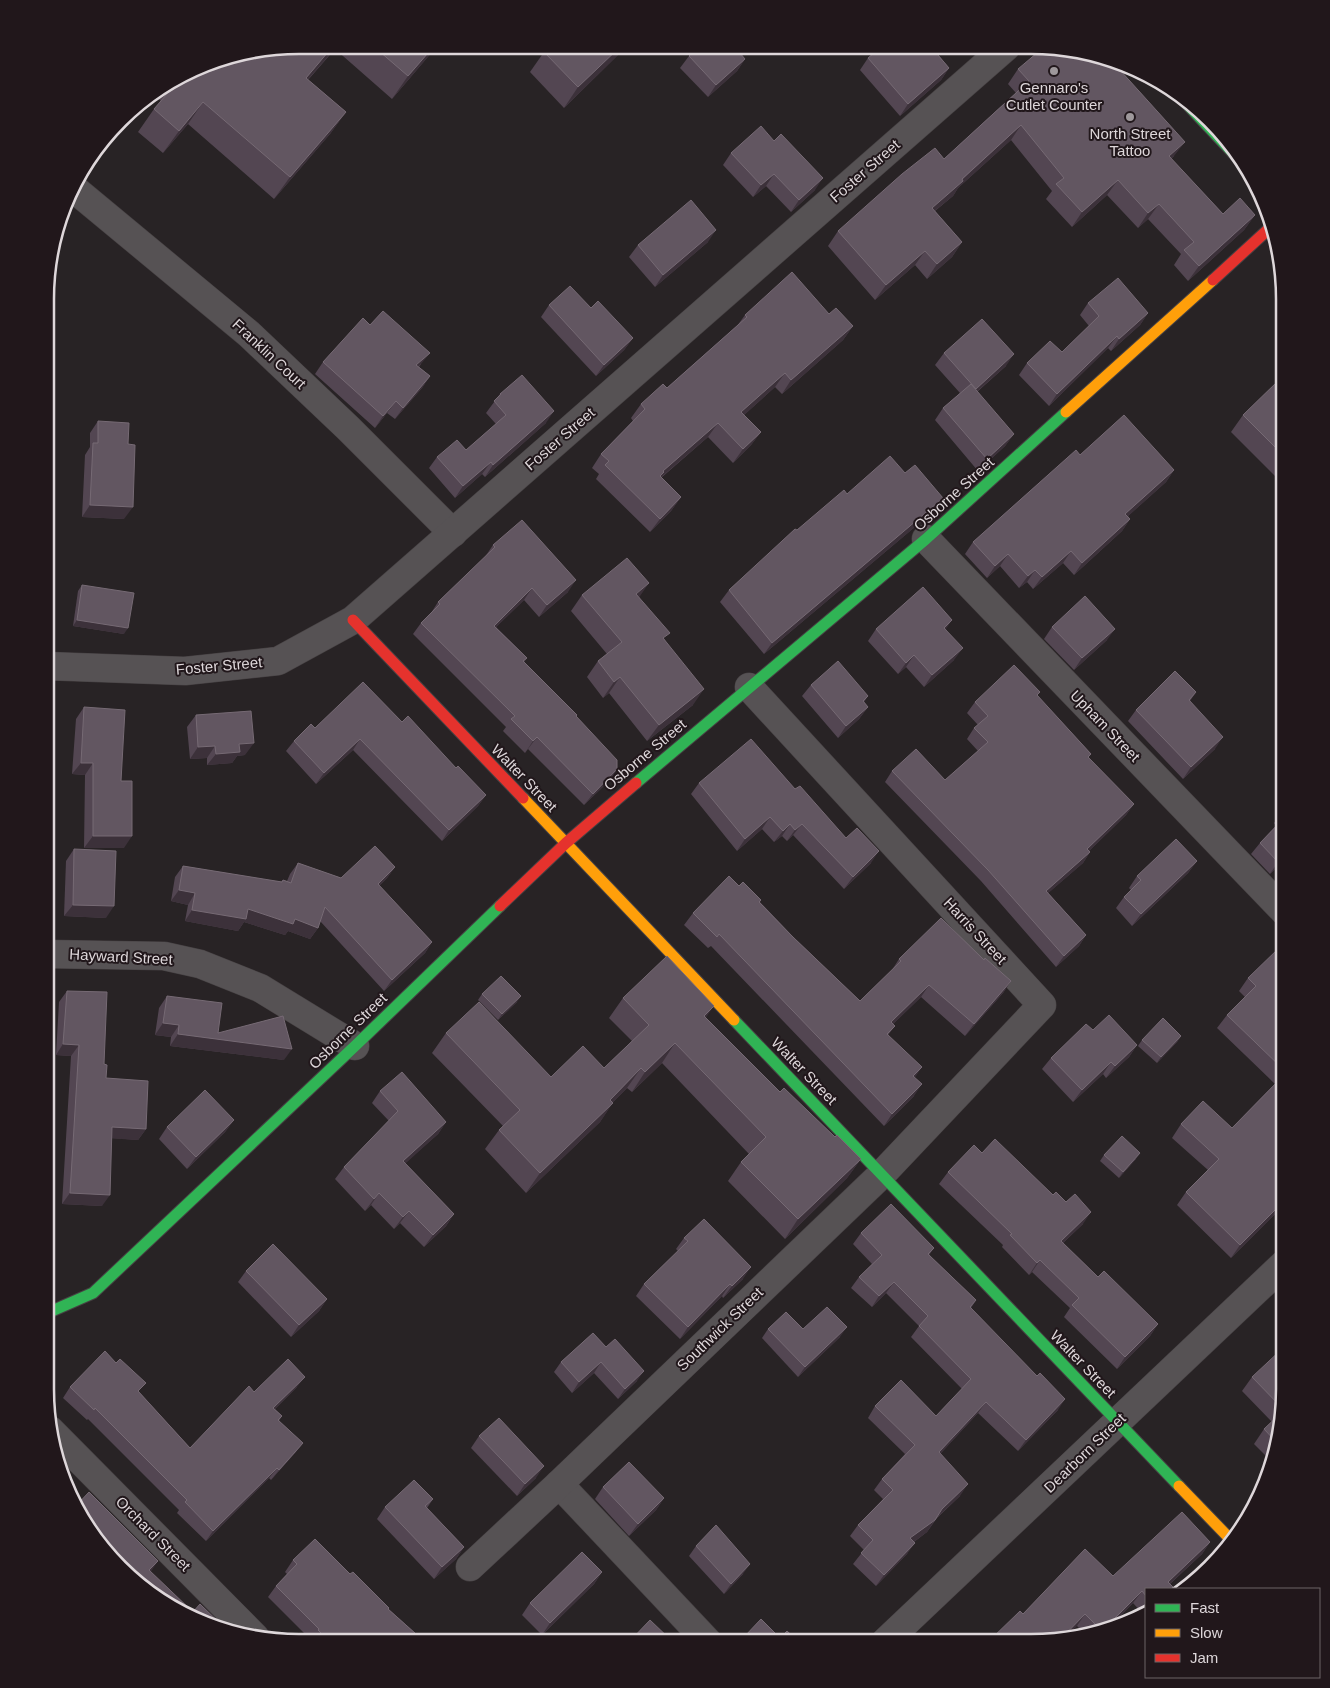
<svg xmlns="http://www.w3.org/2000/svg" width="1330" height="1688" font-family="Arial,sans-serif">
<rect width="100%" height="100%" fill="#282325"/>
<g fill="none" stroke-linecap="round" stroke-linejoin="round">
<g stroke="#464143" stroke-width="29">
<g id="street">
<path d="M 73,188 L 249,334 L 348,428 L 453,533"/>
<path d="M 926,539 L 1285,912"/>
<path d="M 46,666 L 185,671 L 278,661 L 353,620 L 1006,47"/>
<path d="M 46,954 L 164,956 L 200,964 L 260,988 L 355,1046"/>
<path d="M 50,1430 L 255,1637"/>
<path d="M 559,1484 L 708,1642"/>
<path d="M 470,1567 L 559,1484 L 882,1174 L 1042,1005 L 749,687"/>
<path d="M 885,1642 L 1285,1263"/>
</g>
</g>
<g stroke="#464143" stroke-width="13">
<g id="fast">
<path d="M 1170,86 L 1252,173"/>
<path d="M 636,783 L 926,539 L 1066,412"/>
<path d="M 734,1020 L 1179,1486"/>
<path d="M 45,1314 L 93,1293 L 355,1046 L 500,906"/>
</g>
</g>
<g stroke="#464143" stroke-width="13">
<g id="slow">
<path d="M 1066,412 L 1213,280"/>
<path d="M 523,798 L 734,1020"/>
<path d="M 1179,1486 L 1233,1542"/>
</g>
</g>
<g stroke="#464143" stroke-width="13">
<g id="jam">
<path d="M 1213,280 L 1273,225"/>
<path d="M 353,620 L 523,798"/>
<path d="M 500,906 L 566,843 L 636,783"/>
</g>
</g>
<use href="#street" stroke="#565254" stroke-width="28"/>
<use href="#fast" stroke="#30b455" stroke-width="11"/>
<use href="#slow" stroke="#ff9f0a" stroke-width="11"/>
<use href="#jam" stroke="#e5322d" stroke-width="11"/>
</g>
<g fill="#534652">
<path d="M 298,45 L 438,45 L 392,99 L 335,49 L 308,80 L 346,112 L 330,134 L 274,199 L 188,124 L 163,153 L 138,132 L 154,109 L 161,101 L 156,96 L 159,92 L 217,59 Z"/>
<path d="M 550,46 L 627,46 L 564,108 L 530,72 L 544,52 Z"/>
<path d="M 934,50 L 949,68 L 941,80 L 900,116 L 860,70 L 868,58 Z"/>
<path d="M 689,56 L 745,59 L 737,71 L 708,97 L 680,68 Z"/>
<path d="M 1018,69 L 1174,156 L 1171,159 L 1223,214 L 1255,215 L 1244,230 L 1188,281 L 1174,265 L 1181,254 L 1148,219 L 1138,228 L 1107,195 L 1072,227 L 1046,199 L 1052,191 L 1011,140 L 958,188 L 953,196 L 935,211 L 962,242 L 952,257 L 927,279 L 915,265 L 875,300 L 828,246 L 838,231 L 944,159 L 1016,93 L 1008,84 Z"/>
<path d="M 731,153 L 815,190 L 791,212 L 766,186 L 753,197 L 723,165 Z"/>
<path d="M 708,242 L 655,287 L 629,257 L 638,245 Z"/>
<path d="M 1088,303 L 1148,313 L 1140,325 L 1111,351 L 1108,348 L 1049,406 L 1019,375 L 1027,363 L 1062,352 L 1089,326 L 1080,315 Z"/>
<path d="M 549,305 L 591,308 L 633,338 L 624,350 L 596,376 L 541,317 Z"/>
<path d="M 829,314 L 853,326 L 843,340 L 782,394 L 775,387 L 744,415 L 761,432 L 751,445 L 733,463 L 708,437 L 661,478 L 681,497 L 671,511 L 650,532 L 596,479 L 599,474 L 592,468 L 601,454 L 633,421 L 631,418 L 641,404 L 667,388 L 737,326 L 745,315 Z"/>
<path d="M 370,325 L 421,364 L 419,367 L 430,376 L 422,388 L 395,419 L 387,413 L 375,428 L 315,374 L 323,362 Z"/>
<path d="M 944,353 L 1006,366 L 977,392 L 1014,434 L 1005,446 L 978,471 L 935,420 L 943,408 L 960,393 L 935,365 Z"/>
<path d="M 1285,380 L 1285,486 L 1231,432 L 1243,415 L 1281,384 Z"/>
<path d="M 500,394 L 546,423 L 485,477 L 482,474 L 455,498 L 429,468 L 437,457 L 466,450 L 496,424 L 486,413 Z"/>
<path d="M 98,421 L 128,444 L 124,519 L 82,517 L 85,455 L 90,447 L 90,433 Z"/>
<path d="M 1080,455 L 1174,470 L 1166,482 L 1128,516 L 1130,519 L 1122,531 L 1074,575 L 1063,563 L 1033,589 L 1027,582 L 1019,588 L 1000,566 L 987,578 L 965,554 L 973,542 Z"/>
<path d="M 905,473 L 943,498 L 935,510 L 764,654 L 720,602 L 729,590 L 797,530 L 847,494 Z"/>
<path d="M 493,545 L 568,592 L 539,617 L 524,600 L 496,627 L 527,658 L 524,662 L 576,716 L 617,769 L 609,781 L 584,805 L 528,749 L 525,753 L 503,731 L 506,727 L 413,634 L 421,623 L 431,613 L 438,602 L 485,557 Z"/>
<path d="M 82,585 L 124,634 L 73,626 L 78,591 Z"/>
<path d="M 582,595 L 639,597 L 665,640 L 693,705 L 647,741 L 609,693 L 603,698 L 587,677 L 598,661 L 607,654 L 571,611 Z"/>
<path d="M 1052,627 L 1107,640 L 1074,670 L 1044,639 Z"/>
<path d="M 876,629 L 946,629 L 954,660 L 924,687 L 906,667 L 898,674 L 868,641 Z"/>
<path d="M 811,685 L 868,696 L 864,702 L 868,707 L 859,719 L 838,738 L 802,696 Z"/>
<path d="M 1196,692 L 1190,701 L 1215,749 L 1183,779 L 1128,721 L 1136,710 Z"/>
<path d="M 1037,696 L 1091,754 L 1088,758 L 1134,804 L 1126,815 L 1089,851 L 1090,852 L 1083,863 L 1048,893 L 1086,935 L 1079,946 L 1056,967 L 981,881 L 885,782 L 892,771 L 945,780 L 978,751 L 967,739 L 974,728 L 978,725 L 967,713 L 975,702 Z"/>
<path d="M 84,707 L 124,848 L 84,848 L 85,775 L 72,774 L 76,719 Z"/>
<path d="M 196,715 L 245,755 L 237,756 L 232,763 L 207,765 L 207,758 L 190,759 L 187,727 Z"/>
<path d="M 402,722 L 456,768 L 486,795 L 478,806 L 442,841 L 353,750 L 316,784 L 286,751 L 294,741 L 315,728 Z"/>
<path d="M 699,783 L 795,789 L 871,863 L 844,889 L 793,835 L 787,841 L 782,836 L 774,842 L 762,829 L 737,851 L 691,794 Z"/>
<path d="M 1285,808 L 1285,859 L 1270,874 L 1251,854 L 1260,843 L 1276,826 L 1274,823 Z"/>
<path d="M 74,849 L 106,918 L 64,916 L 66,861 Z"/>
<path d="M 1197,861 L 1188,873 L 1132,926 L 1116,908 L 1124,897 L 1131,890 L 1129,888 L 1137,876 Z"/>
<path d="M 298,863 L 341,878 L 395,867 L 387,878 L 379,886 L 432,942 L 425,953 L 384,991 L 320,921 L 318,928 L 310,939 L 288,931 L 285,935 L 244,922 L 238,931 L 185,921 L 188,905 L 171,901 L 175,877 L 183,866 L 281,882 L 283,880 L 287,881 L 290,874 Z"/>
<path d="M 739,886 L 761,900 L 760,902 L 793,937 L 860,1001 L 892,970 L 899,959 L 984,960 L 1011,981 L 1003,993 L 965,1036 L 921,997 L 893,1024 L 895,1026 L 888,1035 L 915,1077 L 914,1096 L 884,1126 L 711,946 L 708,948 L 684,925 L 693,913 Z"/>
<path d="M 1285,952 L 1285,1204 L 1231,1258 L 1177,1205 L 1186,1192 L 1208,1170 L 1172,1138 L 1181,1124 L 1232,1128 L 1275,1084 L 1217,1028 L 1227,1015 L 1245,997 L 1239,991 L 1248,978 Z"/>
<path d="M 67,991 L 104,1064 L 106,1078 L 146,1129 L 138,1140 L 112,1138 L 102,1206 L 62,1204 L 71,1056 L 56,1055 L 59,1002 Z"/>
<path d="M 482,994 L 517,1002 L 498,1020 L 478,1000 Z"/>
<path d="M 167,996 L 218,1033 L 284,1060 L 170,1046 L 171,1037 L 155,1035 L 159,1008 Z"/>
<path d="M 623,998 L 706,1018 L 780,1092 L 861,1159 L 847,1178 L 785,1239 L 728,1181 L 741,1162 L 749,1154 L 662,1063 L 632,1092 L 627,1088 L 613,1102 L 600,1122 L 526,1193 L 485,1149 L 499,1130 L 503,1126 L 432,1053 L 446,1033 L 551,1077 L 604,1068 L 632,1041 L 609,1018 Z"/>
<path d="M 1093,1030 L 1137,1045 L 1129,1057 L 1106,1078 L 1103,1074 L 1073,1102 L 1042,1069 L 1051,1058 Z"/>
<path d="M 1181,1036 L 1177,1042 L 1157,1063 L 1138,1046 L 1142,1040 Z"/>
<path d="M 380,1091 L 446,1122 L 438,1134 L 405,1163 L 454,1214 L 446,1226 L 424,1247 L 400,1223 L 394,1229 L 371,1205 L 365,1211 L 335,1179 L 344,1167 L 389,1121 L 372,1103 Z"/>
<path d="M 234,1120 L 225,1132 L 187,1169 L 159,1139 L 167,1127 Z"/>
<path d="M 982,1153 L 1083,1224 L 1063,1243 L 1098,1277 L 1158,1324 L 1150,1336 L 1117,1369 L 1064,1317 L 1070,1308 L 1032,1272 L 1029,1275 L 1002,1247 L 1003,1245 L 939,1184 L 948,1172 Z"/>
<path d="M 1104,1155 L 1136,1159 L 1119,1178 L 1100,1161 Z"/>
<path d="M 861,1233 L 934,1248 L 929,1255 L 976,1300 L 971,1308 L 1058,1410 L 1018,1451 L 978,1413 L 940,1454 L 960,1496 L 937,1518 L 927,1532 L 914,1542 L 907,1554 L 876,1586 L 853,1564 L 864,1550 L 850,1536 L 858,1525 L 883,1499 L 874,1490 L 882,1479 L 905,1454 L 868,1418 L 875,1406 L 936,1416 L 962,1389 L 911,1337 L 919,1326 L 886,1293 L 872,1307 L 851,1288 L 859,1277 L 872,1264 L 853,1244 Z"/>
<path d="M 684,1238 L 743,1279 L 723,1298 L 722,1296 L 680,1339 L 636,1296 L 644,1284 L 678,1251 L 676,1249 Z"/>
<path d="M 246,1271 L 327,1299 L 319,1311 L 291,1337 L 238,1282 Z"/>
<path d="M 768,1329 L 803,1329 L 840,1337 L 798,1377 L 762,1338 Z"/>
<path d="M 593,1333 L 637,1381 L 618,1399 L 594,1373 L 572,1393 L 554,1372 L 561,1362 Z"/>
<path d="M 1252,1377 L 1284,1406 L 1273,1463 L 1254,1444 L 1264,1429 L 1272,1422 L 1242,1391 Z"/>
<path d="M 70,1387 L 139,1392 L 190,1448 L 254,1392 L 297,1387 L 275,1409 L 282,1416 L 279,1421 L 303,1443 L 295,1453 L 271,1480 L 269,1478 L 206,1541 L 177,1513 L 179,1510 L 88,1419 L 87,1420 L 63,1398 Z"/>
<path d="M 479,1436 L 536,1478 L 517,1496 L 471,1448 Z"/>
<path d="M 603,1487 L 664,1498 L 656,1510 L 629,1536 L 595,1499 Z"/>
<path d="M 433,1499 L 427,1508 L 464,1547 L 456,1559 L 434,1579 L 377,1519 L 385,1507 Z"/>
<path d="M 1210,1542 L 1202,1554 L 1170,1584 L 1146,1589 L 1146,1614 L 1144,1615 L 1133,1603 L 1106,1631 L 1098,1634 L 1087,1636 L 1077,1626 L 1023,1614 L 1113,1576 Z"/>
<path d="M 696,1546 L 743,1574 L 724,1594 L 689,1556 Z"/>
<path d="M 293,1560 L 350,1574 L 425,1642 L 310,1642 L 311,1640 L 268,1597 L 276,1586 L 287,1574 L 285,1572 Z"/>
<path d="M 602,1572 L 594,1584 L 542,1635 L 522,1615 L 530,1603 Z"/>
<path d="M 744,1637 L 780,1638 L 799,1642 L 741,1642 Z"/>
</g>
<g fill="#3c313a">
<path d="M 334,45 L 338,45 L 290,100 L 306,78 Z"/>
<path d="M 435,45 L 438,45 L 392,99 L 408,76 Z"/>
<path d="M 621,46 L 627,46 L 564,108 L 578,87 Z"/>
<path d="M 934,47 L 938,47 L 924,60 Z"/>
<path d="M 745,59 L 737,71 L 708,97 L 716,85 Z"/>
<path d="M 949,68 L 941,80 L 900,116 L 908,104 Z"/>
<path d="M 203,102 L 188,124 L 163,153 L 179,131 Z"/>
<path d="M 346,112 L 330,134 L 274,199 L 290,177 Z"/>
<path d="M 1021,125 L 1011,140 L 958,188 L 953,196 L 921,222 L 932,208 Z"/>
<path d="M 1185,142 L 1174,156 L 1159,171 L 1169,156 Z"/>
<path d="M 774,174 L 766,186 L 753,197 L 761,185 Z"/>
<path d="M 823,178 L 815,190 L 791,212 L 799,200 Z"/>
<path d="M 1118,180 L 1107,195 L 1072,227 L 1082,212 Z"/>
<path d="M 1159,204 L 1148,219 L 1138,228 L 1148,213 Z"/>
<path d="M 1255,215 L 1244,230 L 1188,281 L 1199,266 Z"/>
<path d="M 716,230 L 708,242 L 655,287 L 663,275 Z"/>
<path d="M 962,242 L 952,257 L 927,279 L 937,264 Z"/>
<path d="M 925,251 L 915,265 L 875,300 L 886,285 Z"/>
<path d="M 1148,313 L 1140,325 L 1111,351 L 1119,339 Z"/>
<path d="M 853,326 L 843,340 L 782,394 L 791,380 Z"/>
<path d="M 1117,336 L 1108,348 L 1049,406 L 1057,394 Z"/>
<path d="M 633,338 L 624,350 L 596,376 L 604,365 Z"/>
<path d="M 430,353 L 421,364 L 408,376 L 416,365 Z"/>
<path d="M 1014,354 L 1006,366 L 967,400 L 976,389 Z"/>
<path d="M 785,373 L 775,387 L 732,426 L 741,412 Z"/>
<path d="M 430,376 L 422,388 L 395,419 L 403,408 Z"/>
<path d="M 396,401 L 387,413 L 375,428 L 383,416 Z"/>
<path d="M 554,411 L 546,423 L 485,477 L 493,465 Z"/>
<path d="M 718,423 L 708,437 L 659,479 L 654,486 L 663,471 Z"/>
<path d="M 761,432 L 751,445 L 733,463 L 743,449 Z"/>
<path d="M 1014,434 L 1005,446 L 978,471 L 987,459 Z"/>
<path d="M 491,462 L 482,474 L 455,498 L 463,486 Z"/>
<path d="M 1174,470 L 1166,482 L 1117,526 L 1125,514 Z"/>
<path d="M 681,497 L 671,511 L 650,532 L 660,519 Z"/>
<path d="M 943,498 L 935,510 L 764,654 L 772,643 Z"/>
<path d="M 90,505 L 133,507 L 124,519 L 82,517 Z"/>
<path d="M 1130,519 L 1122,531 L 1074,575 L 1082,563 Z"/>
<path d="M 1071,551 L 1063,563 L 1033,589 L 1042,577 Z"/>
<path d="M 1008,554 L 1000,566 L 987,578 L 995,566 Z"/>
<path d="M 1035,570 L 1027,582 L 1019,588 L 1028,576 Z"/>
<path d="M 576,580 L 568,592 L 539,617 L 547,605 Z"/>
<path d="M 649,583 L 638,599 L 636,594 Z"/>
<path d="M 532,588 L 524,600 L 486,637 L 494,626 Z"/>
<path d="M 77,620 L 128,628 L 124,634 L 73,626 Z"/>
<path d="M 952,620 L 944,632 L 944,628 Z"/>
<path d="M 1115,629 L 1107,640 L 1074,670 L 1082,658 Z"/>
<path d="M 963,648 L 954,660 L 924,687 L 932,675 Z"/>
<path d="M 914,655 L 906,667 L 898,674 L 906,663 Z"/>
<path d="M 620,677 L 609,693 L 603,698 L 614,682 Z"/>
<path d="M 704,689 L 693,705 L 647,741 L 659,725 Z"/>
<path d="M 868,707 L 859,719 L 838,738 L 846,726 Z"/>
<path d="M 537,737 L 525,753 L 533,741 Z"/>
<path d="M 1223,737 L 1215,749 L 1183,779 L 1191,767 Z"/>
<path d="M 360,739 L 353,750 L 316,784 L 324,773 Z"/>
<path d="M 254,743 L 245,755 L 237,756 L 232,763 L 207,765 L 216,754 L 239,744 Z"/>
<path d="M 215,746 L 207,758 L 190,759 L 198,747 Z"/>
<path d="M 81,763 L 93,763 L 85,775 L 72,774 Z"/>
<path d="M 617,769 L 609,781 L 584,805 L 593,794 Z"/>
<path d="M 486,795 L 478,806 L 442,841 L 449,830 Z"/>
<path d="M 1134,804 L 1126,815 L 1080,860 L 1087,849 Z"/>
<path d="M 770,817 L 762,829 L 737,851 L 745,839 Z"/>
<path d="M 790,824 L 782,836 L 774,842 L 783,831 Z"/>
<path d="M 802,824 L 793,835 L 787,841 L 795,830 Z"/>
<path d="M 93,836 L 132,836 L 124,848 L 84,848 Z"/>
<path d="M 879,851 L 871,863 L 844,889 L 853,877 Z"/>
<path d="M 1090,852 L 1083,863 L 1038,902 L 1046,891 Z"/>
<path d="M 1285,855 L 1285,859 L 1270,874 L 1278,862 Z"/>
<path d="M 1197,861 L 1188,873 L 1132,926 L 1141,914 Z"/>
<path d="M 395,867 L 387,878 L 370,895 L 378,884 Z"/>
<path d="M 179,890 L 195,893 L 188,905 L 171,901 Z"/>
<path d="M 73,905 L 114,906 L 106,918 L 64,916 Z"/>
<path d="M 248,909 L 295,919 L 318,928 L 310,939 L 288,931 L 285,935 L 244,922 L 238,931 L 185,921 L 192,910 Z"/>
<path d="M 1086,935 L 1079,946 L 1056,967 L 1064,956 Z"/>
<path d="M 432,942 L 425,953 L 384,991 L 392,980 Z"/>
<path d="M 1011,981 L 1003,993 L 965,1036 L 974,1024 Z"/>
<path d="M 929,985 L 921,997 L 883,1034 L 891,1022 Z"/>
<path d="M 521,996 L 517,1002 L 498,1020 L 502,1014 Z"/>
<path d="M 714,1006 L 700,1026 L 704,1016 Z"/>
<path d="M 163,1023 L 179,1025 L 171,1037 L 155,1035 Z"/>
<path d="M 178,1034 L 292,1049 L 284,1060 L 170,1046 Z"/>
<path d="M 1181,1036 L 1177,1042 L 1157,1063 L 1161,1057 Z"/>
<path d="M 675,1043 L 662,1063 L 632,1092 L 645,1072 Z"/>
<path d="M 63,1044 L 79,1045 L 71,1056 L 56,1055 Z"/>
<path d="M 1137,1045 L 1129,1057 L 1106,1078 L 1115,1066 Z"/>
<path d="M 1111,1062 L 1103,1074 L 1073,1102 L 1082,1090 Z"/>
<path d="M 922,1067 L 914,1079 L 913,1076 Z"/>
<path d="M 641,1068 L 627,1088 L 599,1116 L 613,1103 L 600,1122 L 526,1193 L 540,1173 Z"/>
<path d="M 922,1084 L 914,1096 L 884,1126 L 892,1114 Z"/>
<path d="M 234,1120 L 225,1132 L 187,1169 L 196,1157 Z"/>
<path d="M 446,1122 L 438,1134 L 395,1173 L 403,1161 Z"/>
<path d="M 112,1127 L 146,1129 L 138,1140 L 105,1138 Z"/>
<path d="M 1140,1153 L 1136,1159 L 1119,1178 L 1123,1172 Z"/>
<path d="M 861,1159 L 847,1178 L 785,1239 L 798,1219 Z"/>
<path d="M 70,1193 L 110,1195 L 102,1206 L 62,1204 Z"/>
<path d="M 379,1193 L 371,1205 L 365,1211 L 374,1199 Z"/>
<path d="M 1285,1200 L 1285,1204 L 1231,1258 L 1240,1245 Z"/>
<path d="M 409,1211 L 400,1223 L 394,1229 L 403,1217 Z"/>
<path d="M 1091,1212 L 1083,1224 L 1052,1253 L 1061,1241 Z"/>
<path d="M 454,1214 L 446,1226 L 424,1247 L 433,1235 Z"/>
<path d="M 1040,1260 L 1032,1272 L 1029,1275 L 1037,1263 Z"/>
<path d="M 751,1267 L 743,1279 L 723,1298 L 732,1286 Z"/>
<path d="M 894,1282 L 886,1293 L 872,1307 L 879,1296 Z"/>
<path d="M 730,1284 L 722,1296 L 680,1339 L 688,1327 Z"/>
<path d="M 327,1299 L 319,1311 L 291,1337 L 299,1325 Z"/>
<path d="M 1158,1324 L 1150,1336 L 1117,1369 L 1125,1357 Z"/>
<path d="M 847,1327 L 840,1337 L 798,1377 L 805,1367 Z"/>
<path d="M 601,1362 L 594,1373 L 572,1393 L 579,1382 Z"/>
<path d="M 644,1371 L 637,1381 L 618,1399 L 625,1389 Z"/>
<path d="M 305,1377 L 297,1387 L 266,1418 L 273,1408 Z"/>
<path d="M 1065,1399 L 1058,1410 L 1018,1451 L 1026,1440 Z"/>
<path d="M 986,1402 L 978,1413 L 931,1464 L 939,1452 Z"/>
<path d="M 303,1443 L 295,1453 L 271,1480 L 279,1470 Z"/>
<path d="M 544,1466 L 536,1478 L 517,1496 L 525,1484 Z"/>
<path d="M 277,1468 L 269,1478 L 206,1541 L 213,1531 Z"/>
<path d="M 968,1484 L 960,1496 L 934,1520 L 942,1509 Z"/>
<path d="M 664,1498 L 656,1510 L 629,1536 L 638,1524 Z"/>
<path d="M 935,1520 L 927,1532 L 903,1550 L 910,1538 Z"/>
<path d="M 1210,1542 L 1202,1554 L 1164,1589 L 1168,1582 Z"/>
<path d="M 915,1543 L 907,1554 L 876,1586 L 884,1575 Z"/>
<path d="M 464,1547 L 456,1559 L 434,1579 L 442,1567 Z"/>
<path d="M 158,1561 L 150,1573 L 149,1570 Z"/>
<path d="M 750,1564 L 743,1574 L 724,1594 L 731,1584 Z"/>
<path d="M 602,1572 L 594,1584 L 542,1635 L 550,1623 Z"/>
<path d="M 1142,1591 L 1133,1603 L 1106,1631 L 1101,1633 Z"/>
<path d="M 1085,1614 L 1077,1626 L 1063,1640 L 1059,1641 Z"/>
</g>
<g fill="#625661" stroke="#766a74">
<path d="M 298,45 L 334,45 L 306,78 L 346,112 L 290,177 L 203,102 L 179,131 L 154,109 L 179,80 L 217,59 Z"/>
<path d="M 372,45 L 435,45 L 408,76 Z"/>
<path d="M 550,46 L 621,46 L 578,87 L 544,52 Z"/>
<path d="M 699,46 L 734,46 L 745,59 L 716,85 L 689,56 Z"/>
<path d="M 881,47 L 934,47 L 932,48 L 949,68 L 908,104 L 868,58 Z"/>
<path d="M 1044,47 L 1065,47 L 1110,59 L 1185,142 L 1169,156 L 1223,214 L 1240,198 L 1255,215 L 1199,266 L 1184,250 L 1194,242 L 1159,204 L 1148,213 L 1118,180 L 1082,212 L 1056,184 L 1064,178 L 1021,125 L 962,179 L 963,181 L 932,208 L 962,242 L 937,264 L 925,251 L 886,285 L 838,231 L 902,174 L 935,148 L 944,159 L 1029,81 L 1018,69 Z"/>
<path d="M 761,126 L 774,141 L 781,134 L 823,178 L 799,200 L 774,174 L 761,185 L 731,153 Z"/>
<path d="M 691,200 L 716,230 L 663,275 L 638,245 Z"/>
<path d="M 792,272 L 829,314 L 836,308 L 853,326 L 791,380 L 785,373 L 741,412 L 761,432 L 743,449 L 718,423 L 663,471 L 664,472 L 660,476 L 681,497 L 660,519 L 605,465 L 609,461 L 601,454 L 645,409 L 641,404 L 663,384 L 667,388 L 747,317 L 745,315 Z"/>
<path d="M 1118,278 L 1148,313 L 1119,339 L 1117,336 L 1057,394 L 1027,363 L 1050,341 L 1062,352 L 1099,316 L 1088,303 Z"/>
<path d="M 570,286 L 591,308 L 598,301 L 633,338 L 604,365 L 549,305 Z"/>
<path d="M 383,311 L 430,353 L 416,365 L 430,376 L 403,408 L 396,401 L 383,416 L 323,362 L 363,318 L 370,325 Z"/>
<path d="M 982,319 L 1014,354 L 976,389 L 944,353 Z"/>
<path d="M 522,375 L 554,411 L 493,465 L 491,462 L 463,486 L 437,457 L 457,440 L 466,450 L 506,415 L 494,401 L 501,394 L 500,394 Z"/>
<path d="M 1285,380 L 1285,457 L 1243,415 L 1278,381 L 1281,384 Z"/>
<path d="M 971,384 L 1014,434 L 987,459 L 943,408 Z"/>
<path d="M 1124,415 L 1174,470 L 1125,514 L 1130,519 L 1082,563 L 1071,551 L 1042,577 L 1035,570 L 1028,576 L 1008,554 L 995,566 L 973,542 L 1076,450 L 1080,455 Z"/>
<path d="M 98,421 L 129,423 L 128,444 L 135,445 L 133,507 L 90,505 L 93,443 L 98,443 Z"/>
<path d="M 890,456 L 905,473 L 915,465 L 943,498 L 772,643 L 729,590 L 795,529 L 797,530 L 844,490 L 847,494 Z"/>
<path d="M 522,520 L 576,580 L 547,605 L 532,588 L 494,626 L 527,658 L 523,661 L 577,715 L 576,716 L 617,760 L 617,769 L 593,794 L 537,737 L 533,741 L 511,719 L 515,716 L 421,623 L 440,604 L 438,602 L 495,547 L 493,545 Z"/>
<path d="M 627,558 L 649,583 L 636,594 L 670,633 L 663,638 L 704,689 L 659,725 L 620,677 L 614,682 L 598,661 L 622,642 L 582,595 Z"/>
<path d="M 82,585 L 134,593 L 128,628 L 77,620 Z"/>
<path d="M 923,587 L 952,620 L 944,628 L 963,648 L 932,675 L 914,655 L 906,663 L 876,629 Z"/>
<path d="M 1085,596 L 1115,629 L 1082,658 L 1052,627 Z"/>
<path d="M 838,661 L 868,696 L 863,701 L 868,707 L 846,726 L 811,685 Z"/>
<path d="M 1014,665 L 1040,692 L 1037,695 L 1091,754 L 1088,757 L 1134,804 L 1087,849 L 1090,852 L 1046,891 L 1086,935 L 1064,956 L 988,870 L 892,771 L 916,749 L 945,780 L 988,742 L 974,728 L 988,716 L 975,702 Z"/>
<path d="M 1175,671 L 1196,692 L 1189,700 L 1223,737 L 1191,767 L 1136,710 Z"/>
<path d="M 363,682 L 402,722 L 408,716 L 456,768 L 458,766 L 486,795 L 449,830 L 360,739 L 324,773 L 294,741 L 311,724 L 315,728 Z"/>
<path d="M 84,707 L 125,710 L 121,781 L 132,781 L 132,836 L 93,836 L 93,763 L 81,763 Z"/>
<path d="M 251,711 L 254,743 L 239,744 L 240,752 L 216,754 L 215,746 L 198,747 L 196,715 Z"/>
<path d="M 751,739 L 795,789 L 800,786 L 846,838 L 857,828 L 879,851 L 853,877 L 802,824 L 795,830 L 790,824 L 783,831 L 770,817 L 745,839 L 699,783 Z"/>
<path d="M 1285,808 L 1285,814 L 1282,812 Z"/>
<path d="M 1285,817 L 1285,855 L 1278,862 L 1260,843 Z"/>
<path d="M 1176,839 L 1197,861 L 1141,914 L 1124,897 L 1141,880 L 1137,876 Z"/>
<path d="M 375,846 L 395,867 L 378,884 L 432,942 L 392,980 L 325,907 L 318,928 L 295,919 L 293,924 L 248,909 L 246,919 L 192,910 L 195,893 L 179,890 L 183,866 L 282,882 L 283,880 L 291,883 L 298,863 L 341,878 Z"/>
<path d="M 74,849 L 116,851 L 114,906 L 73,905 Z"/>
<path d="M 729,876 L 739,886 L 743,882 L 761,900 L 759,902 L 793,937 L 860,1001 L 901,961 L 899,959 L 941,918 L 984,960 L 985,958 L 1011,981 L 974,1024 L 929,985 L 891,1022 L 895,1026 L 887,1034 L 922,1067 L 913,1076 L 922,1084 L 892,1114 L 719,934 L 717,937 L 693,913 Z"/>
<path d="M 1280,947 L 1285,952 L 1285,1071 L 1227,1015 L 1256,986 L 1248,978 Z"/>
<path d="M 667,956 L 714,1006 L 704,1016 L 780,1092 L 784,1088 L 835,1137 L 837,1135 L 861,1159 L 798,1219 L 741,1162 L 766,1137 L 675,1043 L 645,1072 L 641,1068 L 610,1100 L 613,1103 L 540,1173 L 499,1130 L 520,1110 L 446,1033 L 479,1002 L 551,1077 L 583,1046 L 604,1068 L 649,1025 L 623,998 Z"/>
<path d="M 501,976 L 521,996 L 502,1014 L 482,994 Z"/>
<path d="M 67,991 L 107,992 L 104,1064 L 107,1065 L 106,1078 L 148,1081 L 146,1129 L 112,1127 L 110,1195 L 70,1193 L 79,1045 L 63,1044 Z"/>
<path d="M 167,996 L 222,1003 L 218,1033 L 283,1016 L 292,1049 L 178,1034 L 179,1025 L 163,1023 Z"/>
<path d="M 1109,1015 L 1137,1045 L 1115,1066 L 1111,1062 L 1082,1090 L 1051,1058 L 1086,1024 L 1093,1030 Z"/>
<path d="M 1163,1018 L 1181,1036 L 1161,1057 L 1142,1040 Z"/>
<path d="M 402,1072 L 446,1122 L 403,1161 L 454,1214 L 433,1235 L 409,1211 L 403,1217 L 379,1193 L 374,1199 L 344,1167 L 398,1111 L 380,1091 Z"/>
<path d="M 1285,1074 L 1285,1200 L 1240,1245 L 1186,1192 L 1219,1159 L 1181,1124 L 1203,1101 L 1232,1128 Z"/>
<path d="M 205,1090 L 234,1120 L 196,1157 L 167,1127 Z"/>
<path d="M 1122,1136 L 1140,1153 L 1123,1172 L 1104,1155 Z"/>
<path d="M 995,1139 L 1053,1195 L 1056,1192 L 1066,1202 L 1075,1194 L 1091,1212 L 1061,1241 L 1098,1277 L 1104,1271 L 1158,1324 L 1125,1357 L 1072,1305 L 1079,1298 L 1040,1260 L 1037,1263 L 1010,1235 L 1012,1234 L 948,1172 L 974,1145 L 982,1153 Z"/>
<path d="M 891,1204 L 934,1248 L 928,1254 L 976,1300 L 970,1307 L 1037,1376 L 1040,1373 L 1065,1399 L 1026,1440 L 986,1402 L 939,1452 L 968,1484 L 942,1509 L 935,1520 L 910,1538 L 915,1543 L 884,1575 L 861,1553 L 873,1540 L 858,1525 L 893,1490 L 882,1479 L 915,1445 L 875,1406 L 901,1380 L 936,1416 L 971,1379 L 919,1326 L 928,1316 L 894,1282 L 879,1296 L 859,1277 L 882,1255 L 861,1233 Z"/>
<path d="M 704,1219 L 751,1267 L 732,1286 L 730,1284 L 688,1327 L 644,1284 L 688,1241 L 684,1238 Z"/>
<path d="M 273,1244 L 327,1299 L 299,1325 L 246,1271 Z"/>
<path d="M 827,1307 L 847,1327 L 805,1367 L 768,1329 L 786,1312 L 803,1329 Z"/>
<path d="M 593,1333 L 606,1347 L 615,1339 L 644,1371 L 625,1389 L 601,1362 L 579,1382 L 561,1362 Z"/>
<path d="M 1283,1348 L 1284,1350 L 1284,1410 L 1252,1377 Z"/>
<path d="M 105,1351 L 116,1363 L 120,1359 L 146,1383 L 138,1391 L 190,1448 L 249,1386 L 254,1392 L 288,1359 L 305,1377 L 273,1408 L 282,1416 L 278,1420 L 303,1443 L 279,1470 L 277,1468 L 213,1531 L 185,1502 L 187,1500 L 95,1408 L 94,1410 L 70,1387 Z"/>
<path d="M 1283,1411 L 1277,1443 L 1264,1429 Z"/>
<path d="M 499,1418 L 544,1466 L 525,1484 L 479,1436 Z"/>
<path d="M 629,1462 L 664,1498 L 638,1524 L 603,1487 Z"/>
<path d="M 414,1480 L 433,1499 L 425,1506 L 464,1547 L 442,1567 L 385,1507 Z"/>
<path d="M 89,1492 L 158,1561 L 149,1570 L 193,1612 L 200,1604 L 229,1632 L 217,1630 L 158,1600 L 119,1569 L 79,1516 L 75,1507 Z"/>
<path d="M 1182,1512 L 1210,1542 L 1168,1582 L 1175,1589 L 1146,1589 L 1146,1596 L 1142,1591 L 1102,1631 L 1085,1614 L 1059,1641 L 1048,1642 L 988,1642 L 1020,1611 L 1023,1614 L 1085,1549 L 1113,1576 Z"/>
<path d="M 716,1525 L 750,1564 L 731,1584 L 696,1546 Z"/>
<path d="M 315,1539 L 350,1574 L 353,1572 L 389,1608 L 388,1609 L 425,1642 L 330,1642 L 318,1630 L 319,1629 L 276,1586 L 297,1564 L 293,1560 Z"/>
<path d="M 582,1552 L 602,1572 L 550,1623 L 530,1603 Z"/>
<path d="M 761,1619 L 780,1638 L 787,1631 L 799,1642 L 750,1642 L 744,1637 Z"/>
<path d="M 650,1620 L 673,1642 L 629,1642 Z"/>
</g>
<g fill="#9e989b" stroke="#21171b" stroke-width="2">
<circle cx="1054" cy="71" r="5"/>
<circle cx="1130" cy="117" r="5"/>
</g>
<g text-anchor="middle" stroke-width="4" stroke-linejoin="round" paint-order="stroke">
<g font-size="15" fill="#ded7da" stroke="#21171b">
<text x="1054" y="93">Gennaro's<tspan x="1054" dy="17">Cutlet Counter</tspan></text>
<text x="1130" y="139">North Street<tspan x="1130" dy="17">Tattoo</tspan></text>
</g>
<g font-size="15" fill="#ded7da" stroke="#21171b">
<text transform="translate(865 171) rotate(-41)" y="5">Foster Street</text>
<text transform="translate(269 354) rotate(43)" y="5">Franklin Court</text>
<text transform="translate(560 439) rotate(-41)" y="5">Foster Street</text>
<text transform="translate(954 494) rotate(-42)" y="5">Osborne Street</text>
<text transform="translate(219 666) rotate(-5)" y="5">Foster Street</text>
<text transform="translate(1105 726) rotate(46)" y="5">Upham Street</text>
<text transform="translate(645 755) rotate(-40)" y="5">Osborne Street</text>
<text transform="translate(524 778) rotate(46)" y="5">Walter Street</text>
<text transform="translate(975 931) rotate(47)" y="5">Harris Street</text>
<text transform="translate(121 957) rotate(3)" y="5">Hayward Street</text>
<text transform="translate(348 1031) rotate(-44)" y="5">Osborne Street</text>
<text transform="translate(804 1071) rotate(46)" y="5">Walter Street</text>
<text transform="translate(720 1329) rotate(-44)" y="5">Southwick Street</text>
<text transform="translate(1083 1364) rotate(46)" y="5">Walter Street</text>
<text transform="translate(1085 1453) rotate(-44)" y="5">Dearborn Street</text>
<text transform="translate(153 1534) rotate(45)" y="5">Orchard Street</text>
</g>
</g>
<path d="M0 0H1330V1688H0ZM299 54H1031A245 245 0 0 1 1276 299V1389A245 245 0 0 1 1031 1634H299A245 245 0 0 1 54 1389V299A245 245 0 0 1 299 54Z" fill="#21171b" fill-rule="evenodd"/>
<path fill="none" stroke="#ded7da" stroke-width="2.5" d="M299 54H1031A245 245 0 0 1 1276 299V1389A245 245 0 0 1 1031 1634H299A245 245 0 0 1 54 1389V299A245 245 0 0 1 299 54Z"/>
<rect x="1145" y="1588" width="175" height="90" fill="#21171b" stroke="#6d6467"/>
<rect x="1155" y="1604" width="25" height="8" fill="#30b455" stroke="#6d6467"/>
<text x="1190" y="1613" font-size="15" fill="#ded7da">Fast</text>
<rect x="1155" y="1629" width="25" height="8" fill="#ff9f0a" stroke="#6d6467"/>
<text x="1190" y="1638" font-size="15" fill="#ded7da">Slow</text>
<rect x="1155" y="1654" width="25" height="8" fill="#e5322d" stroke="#6d6467"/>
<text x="1190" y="1663" font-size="15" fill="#ded7da">Jam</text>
</svg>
